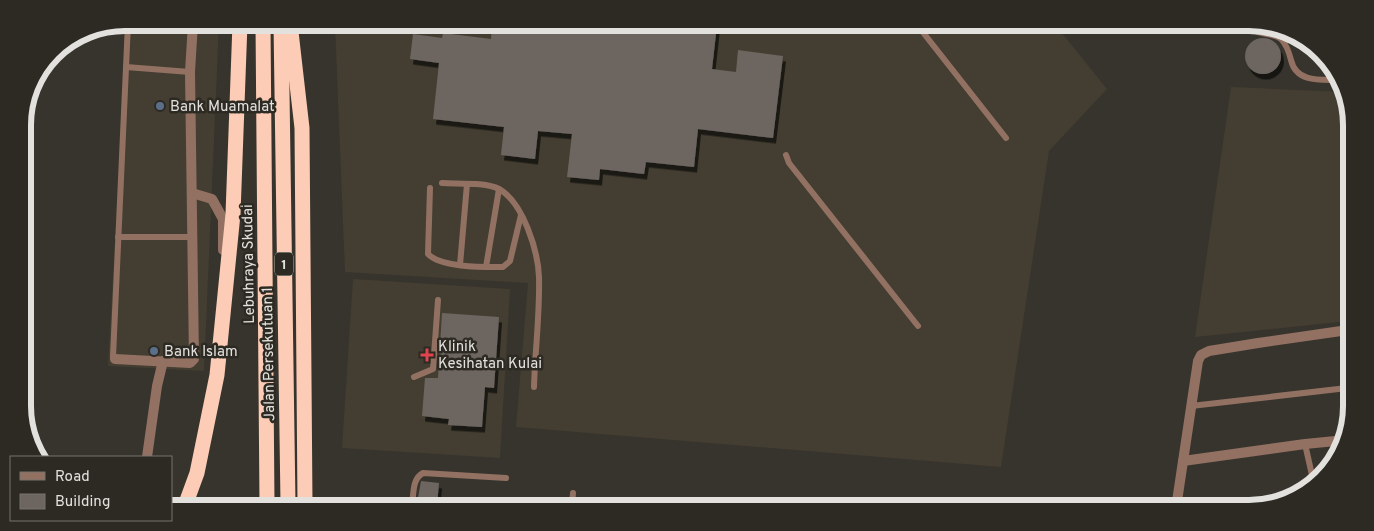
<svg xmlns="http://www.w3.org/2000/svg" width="1374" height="531" font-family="Overpass,sans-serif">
<defs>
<filter id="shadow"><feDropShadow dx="3" dy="5.5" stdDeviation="0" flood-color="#0009"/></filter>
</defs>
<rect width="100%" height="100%" fill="#37342d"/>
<g fill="#433e31">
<path d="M 127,23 L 219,23 L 204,371 L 108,366 Z"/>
<path d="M 335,24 L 1057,27 L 1107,89 L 1049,151 L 1001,467 L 516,427 L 528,283 L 345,272 Z"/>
<path d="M 1231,87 L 1342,92 L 1351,111 L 1348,321 L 1195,337 Z"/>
<path d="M 353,279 L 510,289 L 500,458 L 342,448 Z"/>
</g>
<g fill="#6d6660" filter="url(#shadow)">
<path d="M 492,24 L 717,25 L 712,69 L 736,72 L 738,50 L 783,56 L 773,138 L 698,129 L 694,167 L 646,162 L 644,174 L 600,169 L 599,180 L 567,177 L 572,134 L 538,131 L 535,159 L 501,155 L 504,127 L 433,119 L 439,63 L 410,59 L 413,34 L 442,38 L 443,33 L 491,39 Z"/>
<circle cx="1263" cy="56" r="18"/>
<path d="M 442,313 L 499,317 L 494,388 L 485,387 L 482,427 L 448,425 L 449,419 L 422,416 L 425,378 L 438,378 Z"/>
<path d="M 421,481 L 439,483 L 437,505 L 417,504 Z"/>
</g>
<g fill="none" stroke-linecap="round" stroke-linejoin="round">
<g stroke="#927162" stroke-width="6">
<path d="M 918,26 L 1006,138"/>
<path d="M 1252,28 C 1259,36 1272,32 1281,39 C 1287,45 1289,52 1291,60 C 1296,82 1319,80 1336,80"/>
<path d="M 126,67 L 190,72"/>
<path d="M 786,155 L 789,163 L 918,326"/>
<path d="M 442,183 C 458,184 486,182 499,189 C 523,202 538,251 539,277 C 540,313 535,351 534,387"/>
<path d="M 430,188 L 428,254 C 441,268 485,267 503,267 L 510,261 L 521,215"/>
<path d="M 118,237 L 192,237"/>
<path d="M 460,265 L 467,184"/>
<path d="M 486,267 L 499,189"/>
<path d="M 115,359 L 113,357 L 128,23"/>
<path d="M 414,377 L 433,369 L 438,300"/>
<path d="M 1191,406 L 1347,388"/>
<path d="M 1305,444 L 1314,484"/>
<path d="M 412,504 C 414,493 412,479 423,473 L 506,478"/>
<path d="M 572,505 L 573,493"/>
<path d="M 1196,508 L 1283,498"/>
</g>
<g stroke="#927162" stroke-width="10">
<path d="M 192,193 L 212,199 L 223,219 L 223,250"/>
<path d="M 115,359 L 190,363 L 194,359 L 190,72 L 193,23"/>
<path d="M 147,457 L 157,386 L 163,361"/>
<path d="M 1183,461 L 1305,444 L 1346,440"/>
<path d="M 1176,508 L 1198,361 L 1201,355 L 1209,351 L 1258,343 L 1348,330"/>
</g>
<g stroke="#fcccb6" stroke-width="15">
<path d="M 263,23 L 267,504"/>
<path d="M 281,23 L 288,504"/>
<path d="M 290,23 L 302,128 L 305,504"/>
<path d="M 186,503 L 197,473 L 217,375 L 233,214 L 240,23"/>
</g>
</g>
<g fill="#5c6f8a" stroke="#2d2a23" stroke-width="2">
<circle cx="160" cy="106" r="5"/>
<circle cx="154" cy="351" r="5"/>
</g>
<path fill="#e0444e" stroke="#2d2a23" stroke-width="2" d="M424.5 347.5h5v5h5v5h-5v5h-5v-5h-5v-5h5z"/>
<g text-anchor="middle" stroke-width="5" stroke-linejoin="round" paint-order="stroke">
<rect fill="#2d2a23" stroke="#acaaa5" stroke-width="1" x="275" y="252.5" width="18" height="23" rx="4"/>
<g font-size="14" font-weight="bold" fill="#e3e1dd">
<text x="284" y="269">1</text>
</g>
<g font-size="15" fill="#e3e1dd" stroke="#2d2a23" text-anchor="start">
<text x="170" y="111">Bank Muamalat</text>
<text x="438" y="351">Klinik<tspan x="438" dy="17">Kesihatan Kulai</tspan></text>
<text x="164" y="356">Bank Islam</text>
</g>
<g font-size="15" fill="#e3e1dd" stroke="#2d2a23">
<text transform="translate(248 264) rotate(-91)" y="5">Lebuhraya Skudai</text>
<text transform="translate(268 354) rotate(-91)" y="5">Jalan Persekutuan 1</text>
</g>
</g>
<path d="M0 0H1374V531H0ZM125 31H1249A94 94 0 0 1 1343 125V406A94 94 0 0 1 1249 500H125A94 94 0 0 1 31 406V125A94 94 0 0 1 125 31Z" fill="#2d2a23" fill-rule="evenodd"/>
<path fill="none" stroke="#e3e1dd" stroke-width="6" d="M125 31H1249A94 94 0 0 1 1343 125V406A94 94 0 0 1 1249 500H125A94 94 0 0 1 31 406V125A94 94 0 0 1 125 31Z"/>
<rect x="10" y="456" width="162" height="65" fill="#2d2a23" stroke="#76736d"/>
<rect x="20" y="472" width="25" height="8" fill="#927162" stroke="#76736d"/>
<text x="55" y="481" font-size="15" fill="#e3e1dd">Road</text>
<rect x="20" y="494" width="25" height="15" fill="#6d6660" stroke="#76736d"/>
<text x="55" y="506" font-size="15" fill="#e3e1dd">Building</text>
</svg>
